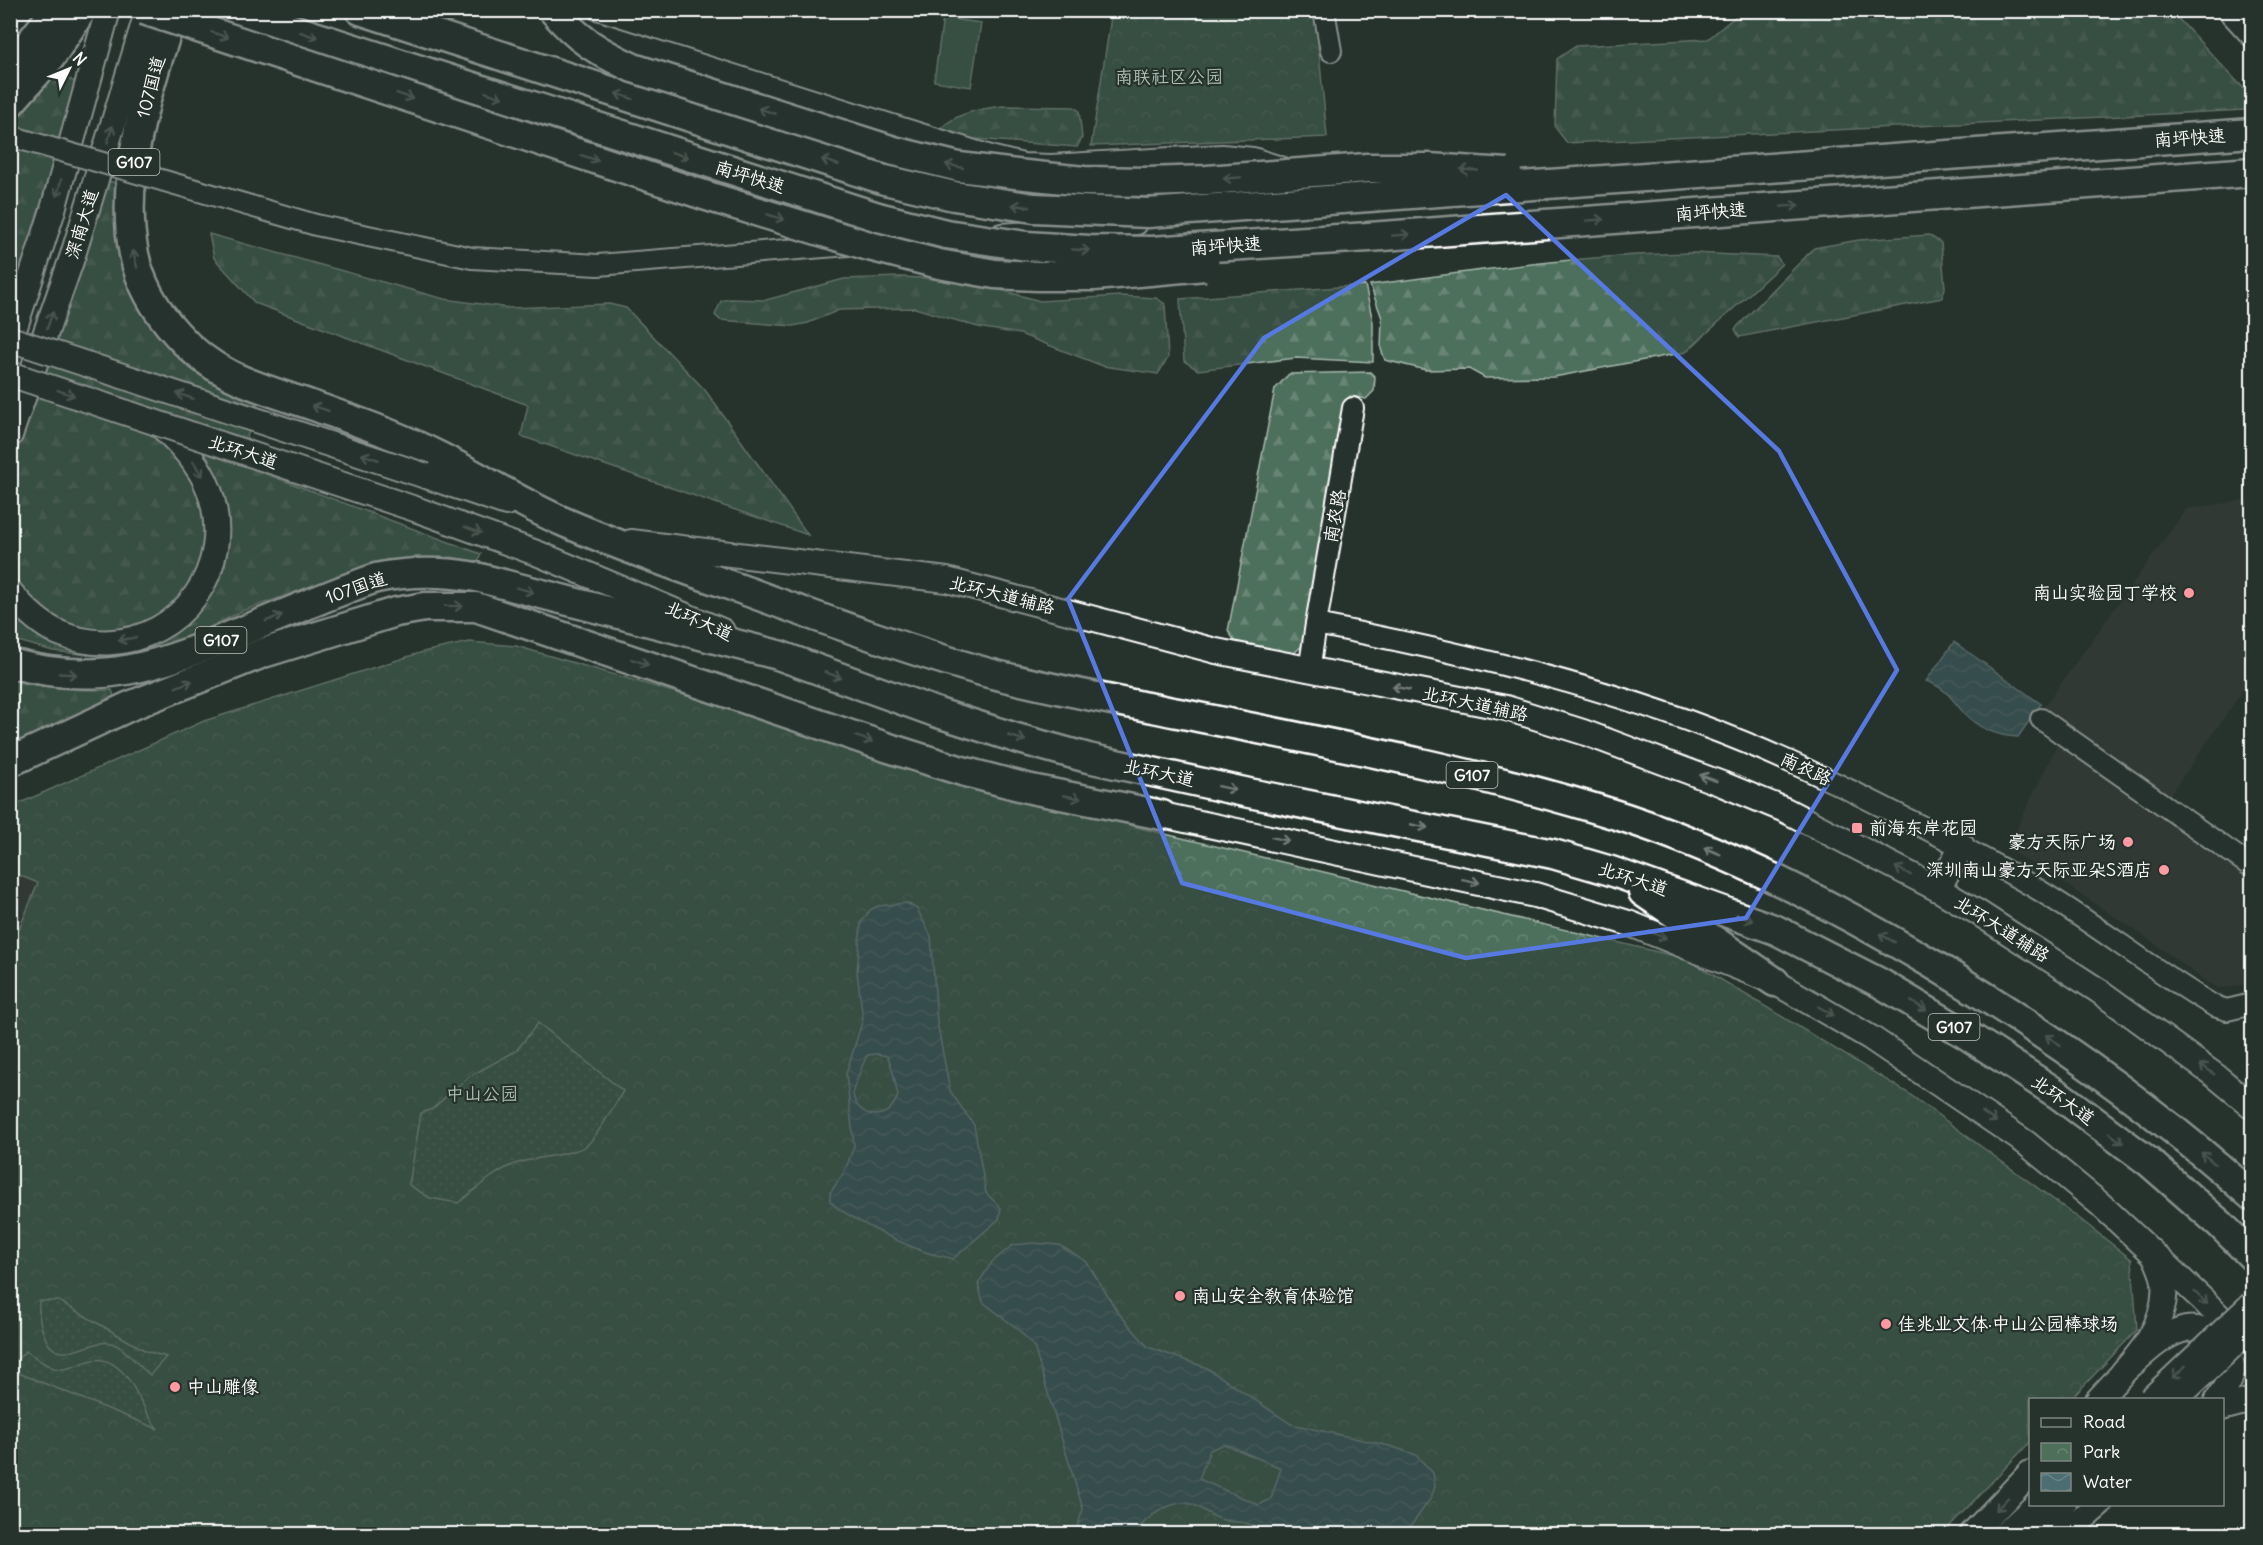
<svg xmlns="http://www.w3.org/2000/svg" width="2263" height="1545" font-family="Delius,'LXGW WenKai TC',sans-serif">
<defs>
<pattern id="forest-firs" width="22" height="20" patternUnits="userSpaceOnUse" patternTransform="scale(1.5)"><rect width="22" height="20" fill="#4e705b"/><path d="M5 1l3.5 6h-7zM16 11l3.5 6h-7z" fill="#698574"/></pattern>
<pattern id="park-crowns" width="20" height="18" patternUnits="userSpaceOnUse" patternTransform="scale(1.5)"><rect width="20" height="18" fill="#4e705b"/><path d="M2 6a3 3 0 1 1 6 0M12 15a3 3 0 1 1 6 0" fill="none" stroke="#698574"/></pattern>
<pattern id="garden-dots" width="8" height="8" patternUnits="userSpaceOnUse" patternTransform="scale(1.5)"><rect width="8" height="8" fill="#4e705b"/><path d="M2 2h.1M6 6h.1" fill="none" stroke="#698574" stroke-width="1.8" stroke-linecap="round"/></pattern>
<pattern id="water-waves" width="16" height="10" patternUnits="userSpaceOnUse" patternTransform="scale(1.5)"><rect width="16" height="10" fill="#4c6e73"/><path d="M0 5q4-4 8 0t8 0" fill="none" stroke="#678488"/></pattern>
</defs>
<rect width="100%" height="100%" fill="#26332d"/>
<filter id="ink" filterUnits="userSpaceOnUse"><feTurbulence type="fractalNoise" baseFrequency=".0167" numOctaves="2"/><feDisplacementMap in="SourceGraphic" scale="12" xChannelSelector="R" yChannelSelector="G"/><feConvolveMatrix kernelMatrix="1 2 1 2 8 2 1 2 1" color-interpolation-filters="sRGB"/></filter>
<g filter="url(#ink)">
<g fill="#3c413c">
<path d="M 2252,499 L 2252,678 L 2168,798 L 2041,711 L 2186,509 Z"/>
<path d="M 2059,740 L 2252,876 L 2252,979 L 2245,984 L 2232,987 L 2219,988 L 2208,983 L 2147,938 L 2065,884 L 2007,849 Z"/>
<path d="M 11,872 L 38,883 L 11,952 Z"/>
</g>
<path fill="#4e705b" stroke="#a6b8ad" stroke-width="1.5" d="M 943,18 L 981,23 L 971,87 L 934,81 Z"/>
<g fill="url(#forest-firs)" stroke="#a6b8ad" stroke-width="1.5">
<path d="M 1742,11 L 2171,11 L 2247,92 L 2245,110 L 1567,143 L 1555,127 L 1557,59 L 1576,46 L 1708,39 Z"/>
<path d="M 53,71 L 77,83 L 41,215 L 11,314 L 11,119 Z"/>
<path d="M 1003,106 L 1074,107 L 1079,111 L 1082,138 L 1077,147 L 950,137 L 940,129 C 958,112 980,109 1003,106 Z"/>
<path d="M 107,181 L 122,184 L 138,299 L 259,397 L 239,464 L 481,554 L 478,562 L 451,557 L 349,573 L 242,611 L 173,646 L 105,657 L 53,651 L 11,639 L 11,469 Z"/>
<path d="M 209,234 L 444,299 L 510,308 L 609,304 L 626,308 L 705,390 L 808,535 L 521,436 L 528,405 L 255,303 L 214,258 Z"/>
<path d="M 1929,235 L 1941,243 L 1945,288 L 1942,298 L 1739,337 L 1735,329 L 1814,248 L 1859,240 Z"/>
<path d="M 1692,253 L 1777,257 L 1782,264 L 1686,352 L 1554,377 L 1485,378 L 1469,369 L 1426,370 L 1385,360 L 1381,349 L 1382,318 L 1370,285 C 1478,270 1584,255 1692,253 Z"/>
<path d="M 900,277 L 944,279 L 971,286 L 997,289 L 1040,301 L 1120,296 L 1156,298 L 1165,304 L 1168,358 L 1158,374 L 1103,366 L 1020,334 L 978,327 L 915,308 L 839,310 L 808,323 L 793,326 L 720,320 L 715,315 L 721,301 L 728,299 L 766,300 L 844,279 Z"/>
<path d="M 1365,285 L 1373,322 L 1373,362 L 1296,358 L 1198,370 L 1184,361 L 1180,299 Z"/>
<path d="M 1370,372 L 1375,377 L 1374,391 L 1366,399 L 1350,396 L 1344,402 L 1304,644 L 1294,653 L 1238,645 L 1228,631 L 1275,389 L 1289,374 Z"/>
<path d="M 11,680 C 45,688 77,691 112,690 L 117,706 L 11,755 Z"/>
</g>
<g fill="url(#park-crowns)" stroke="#a6b8ad" stroke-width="1.5">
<path d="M 1112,11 L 1315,11 L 1327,137 L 1091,146 Z"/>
<path d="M 469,642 L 516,646 L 1140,828 L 1687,959 L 1908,1093 L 2080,1219 L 2132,1260 L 2137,1330 L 2071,1399 L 2030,1400 L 2030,1442 L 1942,1534 L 11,1534 L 10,952 L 38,883 L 11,872 L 11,807 L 204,721 L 423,652 Z"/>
</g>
<g fill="url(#garden-dots)" stroke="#a6b8ad" stroke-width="1.5">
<path d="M 538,1023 L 623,1091 C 616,1103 596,1138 587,1145 C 575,1155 533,1157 515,1164 C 494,1172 476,1189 458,1203 L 430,1198 L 409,1185 L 421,1113 L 432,1109 L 470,1076 L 516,1051 Z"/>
<path d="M 39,1301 L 59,1301 L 146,1351 L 166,1357 L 150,1375 C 139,1367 124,1346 111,1343 C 90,1338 58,1370 45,1337 C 40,1324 38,1315 39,1301 Z"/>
<path d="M 26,1351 C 35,1357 44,1365 54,1368 C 78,1374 92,1347 117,1367 C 136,1382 142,1411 158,1429 L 11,1370 L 11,1365 Z"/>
</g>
<g fill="url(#water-waves)" stroke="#94a8ab" stroke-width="1.5" fill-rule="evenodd">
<path d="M 1954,642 L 2041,704 L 2018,737 C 1996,736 1977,728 1962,711 C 1951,697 1944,687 1926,681 Z"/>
<path d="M 907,903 L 917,909 L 931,936 L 937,1022 L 950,1091 L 974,1125 L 986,1193 L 1001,1208 L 999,1219 L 953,1259 C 944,1256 934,1255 925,1252 C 903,1244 845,1217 830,1201 L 830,1193 L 845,1171 L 854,1146 L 846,1074 L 863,1019 L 857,972 L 861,923 L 870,910 L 878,906 ZM 877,1054 L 887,1056 C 893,1065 895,1084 898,1096 C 895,1102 891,1111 884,1113 C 869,1119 854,1108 853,1093 C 853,1085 858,1079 860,1072 C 863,1065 863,1061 868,1055 Z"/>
<path d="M 1033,1243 L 1059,1245 L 1086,1261 L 1117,1311 L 1148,1347 L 1207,1368 L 1291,1424 L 1390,1446 L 1416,1455 L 1433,1473 L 1435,1487 L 1431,1498 L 1405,1534 L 1263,1534 C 1244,1516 1240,1526 1220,1519 C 1210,1516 1201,1507 1191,1504 C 1173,1499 1143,1517 1137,1534 L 1075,1534 L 1083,1509 L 1034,1347 L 1019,1330 L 983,1302 L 978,1284 L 992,1262 L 1013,1245 ZM 1224,1444 L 1281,1468 L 1271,1499 L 1259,1505 L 1199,1479 L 1210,1450 Z"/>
</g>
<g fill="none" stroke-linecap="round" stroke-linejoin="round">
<g stroke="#fff" stroke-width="24">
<g id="minor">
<path d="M 579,10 L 581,27 L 994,157 L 1023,164 L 1051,165 L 1222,155 L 1253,158 L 1290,170"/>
<path d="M 1324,10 L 1331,51"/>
<path d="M 316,225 L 472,258 L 598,265 L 849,245"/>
<path d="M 1001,234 L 1137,224"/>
<path d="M 1316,624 L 1353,408"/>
<path d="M 1309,671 L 1316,624 C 1449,650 1581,680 1708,728 C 1773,752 1835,782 1897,814 C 1943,837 1988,860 2032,886 C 2095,923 2151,969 2214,1006 L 2227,1010 L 2252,1004"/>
<path d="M 2041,719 L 2252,867"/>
</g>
</g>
<g stroke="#fff" stroke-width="28">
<g id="major">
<path d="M 2230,10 L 2252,34"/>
<path d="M 10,342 L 52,213 L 108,10"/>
<path d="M 10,435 L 72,258 L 148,10"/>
<path d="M 426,476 L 506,503"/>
<path d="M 418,510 L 539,554 L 722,631"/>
<path d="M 631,542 L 947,580 L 1216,651 L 1506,708 L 1583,732 L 1722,784 L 1785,810 L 1938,889 L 1977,912 L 2099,991 L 2217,1077 L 2252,1106"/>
<path d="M 10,592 C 24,609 39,624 59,633 C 127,662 203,621 215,548 C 219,523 214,495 201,473 C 190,454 176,440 160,425"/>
<path d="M 1162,815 L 1535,895 L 1628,923 L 1775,982 L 1871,1038 L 2026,1143 L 2100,1204 L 2203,1300 L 2252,1350"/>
<path d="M 1938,889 L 1962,846"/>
<path d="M 2124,1371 C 2142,1356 2162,1334 2186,1329 C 2211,1325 2237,1351 2231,1376 C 2229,1385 2223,1393 2217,1400"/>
<path d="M 2098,1400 C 2128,1367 2169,1330 2164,1282 C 2163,1273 2158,1264 2155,1256"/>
<path d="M 2222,1408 L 2252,1400"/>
<path d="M 1972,1534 L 2030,1473"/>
<path d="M 2005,1534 L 2037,1504"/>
<path d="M 2032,1534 L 2064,1504"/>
<path d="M 2065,1534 L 2100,1504"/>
</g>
</g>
<g stroke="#fff" stroke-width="33">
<g id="highway">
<path d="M 174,10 C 149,84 118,176 134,254 C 140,284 157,312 177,334 C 215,378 262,388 314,406 C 355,421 397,435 436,455 C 479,476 520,503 564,522 C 624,548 687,570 749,592 C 827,621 905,649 985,672 C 1048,689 1114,700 1178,713 C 1328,743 1480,771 1626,818 C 1734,854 1836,907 1934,965 C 2047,1033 2154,1108 2252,1196"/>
<path d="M 233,10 L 878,217"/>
<path d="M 360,10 L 885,180"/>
<path d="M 10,68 L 56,10"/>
<path d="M 10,103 L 50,58 L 82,10"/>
<path d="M 10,663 C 100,688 158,666 240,632 C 285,614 330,594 376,578 C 410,571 441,571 476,577 L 778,655 L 938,713 L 1016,738 L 1088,758 L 1249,793 L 1553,854 L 1611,871 L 1776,930 L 1880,983 L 1964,1033 L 2059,1095 L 2149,1162 L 2220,1224 L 2252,1256"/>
<path d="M 10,762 L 130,706 L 263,653 L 396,612 L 425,607 L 476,607 L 889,748 L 962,771 L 1031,789 L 1162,815"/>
<path d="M 1643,892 L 1775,982"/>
</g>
</g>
<use href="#minor" stroke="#26332d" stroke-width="20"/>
<use href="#major" stroke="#26332d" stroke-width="24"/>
<use href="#highway" stroke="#26332d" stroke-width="28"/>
<g stroke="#fff" stroke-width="24" stroke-linecap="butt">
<path id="minor-bridge" d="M 10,136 L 316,225"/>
</g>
<g stroke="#fff" stroke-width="28" stroke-linecap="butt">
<g id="major-bridge">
<path d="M 10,339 L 426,476"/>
<path d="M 10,374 L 418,510"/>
<path d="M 2150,1400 L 2252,1304"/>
<path d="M 2175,1400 L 2252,1327"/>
</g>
</g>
<g stroke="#fff" stroke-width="33" stroke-linecap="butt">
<g id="highway-bridge">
<path d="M 144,10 L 707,196 L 869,246 L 939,264 L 995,274 L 1038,276 L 1094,276 L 1205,266"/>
<path d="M 553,10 C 578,40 599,52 633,68 L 894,151 L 959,167 L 1016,174 L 1084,181 L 1148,182 L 1207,180 L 1367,168 L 1429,168 L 1507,173"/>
<path d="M 885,180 L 954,196 L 1034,208 L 1148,213 L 2252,133"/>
<path d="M 878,217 L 946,234 L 1026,246 L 1089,250 L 1151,251 L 1369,237 L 2252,172"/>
</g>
</g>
<use href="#minor-bridge" stroke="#26332d" stroke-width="20"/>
<use href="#major-bridge" stroke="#26332d" stroke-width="24"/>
<use href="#highway-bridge" stroke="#26332d" stroke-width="28"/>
</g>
<defs><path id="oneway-shaft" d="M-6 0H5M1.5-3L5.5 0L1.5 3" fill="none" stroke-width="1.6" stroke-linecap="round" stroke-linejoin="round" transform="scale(1.5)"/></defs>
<g stroke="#727a76">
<use href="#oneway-shaft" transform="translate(220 35) rotate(18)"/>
<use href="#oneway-shaft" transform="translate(309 35) rotate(18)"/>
<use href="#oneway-shaft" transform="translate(494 95) rotate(18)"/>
<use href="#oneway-shaft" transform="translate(405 96) rotate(18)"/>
<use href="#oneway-shaft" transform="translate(624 96) rotate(-162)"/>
<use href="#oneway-shaft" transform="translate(767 111) rotate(-162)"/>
<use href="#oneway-shaft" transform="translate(110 134) rotate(-73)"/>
<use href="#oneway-shaft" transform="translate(680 155) rotate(18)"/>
<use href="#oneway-shaft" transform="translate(590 158) rotate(18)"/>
<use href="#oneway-shaft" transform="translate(830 162) rotate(-162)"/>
<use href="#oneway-shaft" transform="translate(954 166) rotate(-168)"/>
<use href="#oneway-shaft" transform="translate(1469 170) rotate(-177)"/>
<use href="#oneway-shaft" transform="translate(1232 178) rotate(176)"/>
<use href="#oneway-shaft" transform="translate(59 188) rotate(105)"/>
<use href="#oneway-shaft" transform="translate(1021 206) rotate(-172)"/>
<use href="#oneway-shaft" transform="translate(1790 206) rotate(-4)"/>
<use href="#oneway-shaft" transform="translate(776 217) rotate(17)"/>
<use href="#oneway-shaft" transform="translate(1595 220) rotate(-4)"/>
<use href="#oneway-shaft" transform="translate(1401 235) rotate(-4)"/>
<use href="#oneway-shaft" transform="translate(1081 250) rotate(4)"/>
<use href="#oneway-shaft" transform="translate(135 259) rotate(-104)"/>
<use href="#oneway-shaft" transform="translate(50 320) rotate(-71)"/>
<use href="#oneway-shaft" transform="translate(66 393) rotate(19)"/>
<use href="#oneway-shaft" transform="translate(185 396) rotate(-162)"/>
<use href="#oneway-shaft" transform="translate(320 408) rotate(-161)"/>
<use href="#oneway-shaft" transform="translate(370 457) rotate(-162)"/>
<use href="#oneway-shaft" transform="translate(198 469) rotate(58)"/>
<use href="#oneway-shaft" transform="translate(473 530) rotate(20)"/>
<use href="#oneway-shaft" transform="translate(525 590) rotate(15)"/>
<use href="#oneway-shaft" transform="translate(454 606) rotate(1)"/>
<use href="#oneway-shaft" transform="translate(274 618) rotate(-22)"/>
<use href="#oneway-shaft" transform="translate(127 639) rotate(170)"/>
<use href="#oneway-shaft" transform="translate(640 662) rotate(19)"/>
<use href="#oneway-shaft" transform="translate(68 674) rotate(3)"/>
<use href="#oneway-shaft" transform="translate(833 675) rotate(20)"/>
<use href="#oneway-shaft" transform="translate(184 684) rotate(-22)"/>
<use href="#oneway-shaft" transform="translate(1401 688) rotate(-169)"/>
<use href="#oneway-shaft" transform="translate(1017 738) rotate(16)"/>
<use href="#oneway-shaft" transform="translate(864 739) rotate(19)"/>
<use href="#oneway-shaft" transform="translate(1708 778) rotate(-159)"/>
<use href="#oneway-shaft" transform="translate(1227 788) rotate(12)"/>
<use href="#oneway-shaft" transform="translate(1072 797) rotate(11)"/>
<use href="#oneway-shaft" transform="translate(1419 826) rotate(11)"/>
<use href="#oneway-shaft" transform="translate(1280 839) rotate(12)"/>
<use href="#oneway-shaft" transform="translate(1712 851) rotate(-158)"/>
<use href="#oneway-shaft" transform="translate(1903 871) rotate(-152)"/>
<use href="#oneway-shaft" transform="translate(1471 881) rotate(12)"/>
<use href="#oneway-shaft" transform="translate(1745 918) rotate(21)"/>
<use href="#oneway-shaft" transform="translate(1658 935) rotate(22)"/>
<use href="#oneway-shaft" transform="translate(1887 938) rotate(-151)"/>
<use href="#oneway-shaft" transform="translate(1919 1006) rotate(31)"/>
<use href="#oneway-shaft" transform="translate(1826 1011) rotate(30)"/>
<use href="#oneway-shaft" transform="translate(2053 1040) rotate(-147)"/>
<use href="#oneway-shaft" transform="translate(2207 1069) rotate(-144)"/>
<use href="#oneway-shaft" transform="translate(1989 1117) rotate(35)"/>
<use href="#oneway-shaft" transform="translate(2116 1138) rotate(37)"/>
<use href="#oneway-shaft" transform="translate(2208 1158) rotate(-139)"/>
<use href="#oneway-shaft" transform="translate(2201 1298) rotate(44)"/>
<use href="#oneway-shaft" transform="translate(2179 1372) rotate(137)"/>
<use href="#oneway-shaft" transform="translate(2002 1504) rotate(133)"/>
</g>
</g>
<path d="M0 0H2263V1545H0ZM 1506,195 L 1779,451 L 1897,670 L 1746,918 L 1466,958 L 1182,883 L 1068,599 L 1264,338 Z" fill="#26332d" fill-opacity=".55" fill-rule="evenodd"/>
<path fill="none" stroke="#567ae2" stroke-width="4.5" stroke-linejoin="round" d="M 1506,195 L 1779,451 L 1897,670 L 1746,918 L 1466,958 L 1182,883 L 1068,599 L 1264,338 Z"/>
<g fill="#ff9aa2" stroke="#26332d" stroke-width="2">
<circle cx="2189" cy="593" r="6"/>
<rect x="1851" y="822" width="12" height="12" rx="3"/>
<circle cx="2128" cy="842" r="6"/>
<circle cx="2164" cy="870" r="6"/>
<circle cx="1180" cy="1296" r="6"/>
<circle cx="1886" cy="1324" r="6"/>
<circle cx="175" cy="1387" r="6"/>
</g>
<g text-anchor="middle" stroke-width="4.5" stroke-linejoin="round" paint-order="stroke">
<g fill="#26332d" stroke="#bec2c0" stroke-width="1.5">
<rect x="108.5" y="149" width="51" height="26" rx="4.5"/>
<rect x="195.5" y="627" width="51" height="26" rx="4.5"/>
<rect x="1446.5" y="762" width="51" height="26" rx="4.5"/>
<rect x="1928.5" y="1014" width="51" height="26" rx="4.5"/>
</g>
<g font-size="16" font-weight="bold" fill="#fff">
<text x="134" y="168">G107</text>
<text x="221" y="646">G107</text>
<text x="1472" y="781">G107</text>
<text x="1954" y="1033">G107</text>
</g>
<g font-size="18" fill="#afbfb5" stroke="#26332d">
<text x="1169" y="83">南联社区公园</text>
<text x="482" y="1100">中山公园</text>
</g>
<g font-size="18" fill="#fff" stroke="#26332d">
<text transform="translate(151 87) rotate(-75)" y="6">107国道</text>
<text transform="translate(2190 138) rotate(-4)" y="6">南坪快速</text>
<text transform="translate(750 177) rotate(17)" y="6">南坪快速</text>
<text transform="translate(1711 212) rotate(-4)" y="6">南坪快速</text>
<text transform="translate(82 224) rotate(-73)" y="6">深南大道</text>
<text transform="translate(1226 246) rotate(-4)" y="6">南坪快速</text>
<text transform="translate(243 452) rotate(18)" y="6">北环大道</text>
<text transform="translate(1335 516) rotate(-80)" y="6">南农路</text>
<text transform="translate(356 588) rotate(-19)" y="6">107国道</text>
<text transform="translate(1002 595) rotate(14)" y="6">北环大道辅路</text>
<text transform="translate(699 621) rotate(24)" y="6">北环大道</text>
<text transform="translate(1475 704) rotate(12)" y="6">北环大道辅路</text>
<text transform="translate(1806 769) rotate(25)" y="6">南农路</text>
<text transform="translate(1159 773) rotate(12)" y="6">北环大道</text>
<text transform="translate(1633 879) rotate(18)" y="6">北环大道</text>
<text transform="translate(2002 929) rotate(32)" y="6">北环大道辅路</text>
<text transform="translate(2063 1100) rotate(35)" y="6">北环大道</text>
</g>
<g font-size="18" fill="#fff" stroke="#26332d" text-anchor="start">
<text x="2177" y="599" text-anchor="end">南山实验园丁学校</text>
<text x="1869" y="834">前海东岸花园</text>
<text x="2116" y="848" text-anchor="end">豪方天际广场</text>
<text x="2152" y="876" text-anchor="end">深圳南山豪方天际亚朵S酒店</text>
<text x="1192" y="1302">南山安全教育体验馆</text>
<text x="1898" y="1330">佳兆业文体·中山公园棒球场</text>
<text x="187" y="1393">中山雕像</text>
</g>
</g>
<rect width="2263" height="1545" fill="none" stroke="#26332d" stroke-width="36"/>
<rect x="18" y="18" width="2227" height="1509" fill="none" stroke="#fff" stroke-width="2" filter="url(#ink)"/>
<rect x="2029" y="1398" width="195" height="108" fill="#26332d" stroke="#7d8581" stroke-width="1.5"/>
<rect x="2041" y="1418" width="30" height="9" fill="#26332d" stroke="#7d8581" stroke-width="1.5"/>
<text x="2083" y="1428" font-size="18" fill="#ffffff">Road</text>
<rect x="2041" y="1443" width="30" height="18" fill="url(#park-crowns)" stroke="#7d8581" stroke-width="1.5"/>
<text x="2083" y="1458" font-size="18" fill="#ffffff">Park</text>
<rect x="2041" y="1473" width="30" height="18" fill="url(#water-waves)" stroke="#7d8581" stroke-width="1.5"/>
<text x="2083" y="1488" font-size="18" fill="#ffffff">Water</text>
<g transform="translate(69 69) rotate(47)" stroke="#26332d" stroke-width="4.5" paint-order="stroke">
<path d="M0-4.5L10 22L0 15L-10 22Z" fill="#ffffff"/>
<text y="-9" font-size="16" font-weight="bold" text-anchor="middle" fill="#ffffff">N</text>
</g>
</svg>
